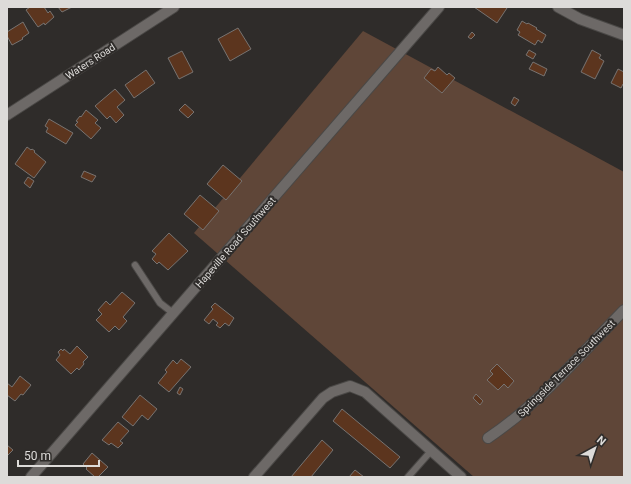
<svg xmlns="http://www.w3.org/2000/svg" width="631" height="484" font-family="Roboto,sans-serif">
<rect width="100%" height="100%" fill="#2f2c2a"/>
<path fill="#5f4638" d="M 363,31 L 624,172 L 624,477 L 474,477 L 194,233 Z"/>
<g fill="#5c351e" stroke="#777371">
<path d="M 30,7 L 44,7 L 48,13 L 50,11 L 54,17 L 45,25 L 44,23 L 38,27 L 26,10 Z"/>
<path d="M 58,7 L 72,7 L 62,12 Z"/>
<path d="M 474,7 L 505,7 L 507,8 L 497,23 Z"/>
<path d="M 522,21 L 527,24 L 528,23 L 537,28 L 536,29 L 546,35 L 542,43 L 538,40 L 535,45 L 518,35 L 520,32 L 517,30 Z"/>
<path d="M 23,22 L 29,33 L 22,38 L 23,39 L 12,45 L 7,36 L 7,32 Z"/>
<path d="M 238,28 L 251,49 L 230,61 L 218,39 Z"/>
<path d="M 472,32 L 475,35 L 471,39 L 468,37 Z"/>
<path d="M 529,50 L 536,54 L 533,59 L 526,55 Z"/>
<path d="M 592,50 L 601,55 L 599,58 L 604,61 L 595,79 L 581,72 Z"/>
<path d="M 182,51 L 193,72 L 179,79 L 168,58 Z"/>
<path d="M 533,62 L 547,69 L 544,76 L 529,69 Z"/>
<path d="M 438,67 L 447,75 L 449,73 L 455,78 L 442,93 L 424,78 L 431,69 L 435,71 Z"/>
<path d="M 618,69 L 624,72 L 624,85 L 623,84 L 621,88 L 611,83 Z"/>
<path d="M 146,70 L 155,83 L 134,98 L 125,85 Z"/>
<path d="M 115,89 L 125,100 L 117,107 L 124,115 L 116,123 L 110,116 L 107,119 L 95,106 Z"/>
<path d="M 514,97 L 519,100 L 515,106 L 511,103 Z"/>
<path d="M 185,104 L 194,112 L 188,118 L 179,110 Z"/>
<path d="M 86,110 L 98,120 L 95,123 L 101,128 L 91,139 L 75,125 L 78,122 L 76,121 L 80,116 L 81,117 Z"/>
<path d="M 49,119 L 73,133 L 66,144 L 46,132 L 48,128 L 45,126 Z"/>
<path d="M 27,147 L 31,150 L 32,149 L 35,151 L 34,152 L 46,162 L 34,178 L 15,164 Z"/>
<path d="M 223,165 L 242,181 L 226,200 L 207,184 Z"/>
<path d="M 84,171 L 96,176 L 92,182 L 81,177 Z"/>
<path d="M 28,177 L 34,181 L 30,188 L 24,183 Z"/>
<path d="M 200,195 L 219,211 L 203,230 L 184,214 Z"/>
<path d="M 169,233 L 188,251 L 168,270 L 159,262 L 157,264 L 152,259 L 156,254 L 152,251 Z"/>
<path d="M 122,292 L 135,303 L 123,317 L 127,321 L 119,330 L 115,326 L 109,332 L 96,320 L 102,314 L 98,310 L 106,301 L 110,305 Z"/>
<path d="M 215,303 L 234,318 L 229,326 L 225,323 L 220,328 L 216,325 L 218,323 L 213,319 L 209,324 L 204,320 L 213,309 L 211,307 Z"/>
<path d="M 77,346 L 88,357 L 83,362 L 84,364 L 79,370 L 77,368 L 71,374 L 56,360 L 60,355 L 58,352 L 61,349 L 63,351 L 64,349 L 70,354 Z"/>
<path d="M 181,359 L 191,367 L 169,392 L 158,383 L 167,372 L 165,370 L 173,360 L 177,364 Z"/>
<path d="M 497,364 L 514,381 L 508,388 L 504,384 L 498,390 L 487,380 L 493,374 L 490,371 Z"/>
<path d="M 20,376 L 31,385 L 23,395 L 21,394 L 15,401 L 7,395 L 7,383 L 12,387 Z"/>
<path d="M 180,387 L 183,389 L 180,395 L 177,393 Z"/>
<path d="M 476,394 L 483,401 L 480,405 L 473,398 Z"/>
<path d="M 140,395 L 157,409 L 148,420 L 142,415 L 133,426 L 122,417 Z"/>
<path d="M 342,409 L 400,457 L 390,468 L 333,421 Z"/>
<path d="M 118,422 L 129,431 L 120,441 L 123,443 L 118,448 L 111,443 L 109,445 L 102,440 Z"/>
<path d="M 322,440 L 333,450 L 311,477 L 291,477 Z"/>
<path d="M 7,445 L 13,450 L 7,456 Z"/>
<path d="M 92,453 L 108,467 L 98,477 L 95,477 L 86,469 L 87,468 L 83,464 Z"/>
<path d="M 355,470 L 364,477 L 349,477 Z"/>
</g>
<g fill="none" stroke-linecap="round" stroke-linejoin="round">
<g stroke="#4a4846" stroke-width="8">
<g id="service">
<path d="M 135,265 L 160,303 L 173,313"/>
<path d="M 408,477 L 431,451"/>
</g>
</g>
<g stroke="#4a4846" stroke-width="12">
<g id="minor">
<path d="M 558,7 L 580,19 L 624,35"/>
<path d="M 7,115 L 174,7"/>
<path d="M 488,438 C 539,404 581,354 624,310"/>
<path d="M 254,477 L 323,398 L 332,392 L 350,386 L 365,392 L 461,477"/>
</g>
</g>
<g stroke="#4a4846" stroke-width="12">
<path id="tertiary" d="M 31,477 L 439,7"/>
</g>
<use href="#service" stroke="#6d6967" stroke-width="6"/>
<use href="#minor" stroke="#6d6967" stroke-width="10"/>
<use href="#tertiary" stroke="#6d6967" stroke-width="10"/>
</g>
<g text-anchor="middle" stroke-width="4" stroke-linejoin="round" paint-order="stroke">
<g font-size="10" fill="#dddbd9" stroke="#2f2c2a">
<text transform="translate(90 61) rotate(-33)" y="4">Waters Road</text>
<text transform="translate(235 242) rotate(-49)" y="4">Hapeville Road Southwest</text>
<text transform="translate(566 368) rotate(-45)" y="4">Springside Terrace Southwest</text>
</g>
</g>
<rect width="631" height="484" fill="none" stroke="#dddbd9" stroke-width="16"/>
<g transform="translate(595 448) rotate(40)" stroke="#2f2c2a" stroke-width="3" paint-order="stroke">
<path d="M0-3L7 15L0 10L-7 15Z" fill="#dddbd9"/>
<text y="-6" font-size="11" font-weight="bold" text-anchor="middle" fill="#dddbd9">N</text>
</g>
<path d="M18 460v6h81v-6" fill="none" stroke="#dddbd9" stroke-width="2"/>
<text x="24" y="460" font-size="12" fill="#dddbd9" stroke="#2f2c2a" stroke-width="3" paint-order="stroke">50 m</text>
</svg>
